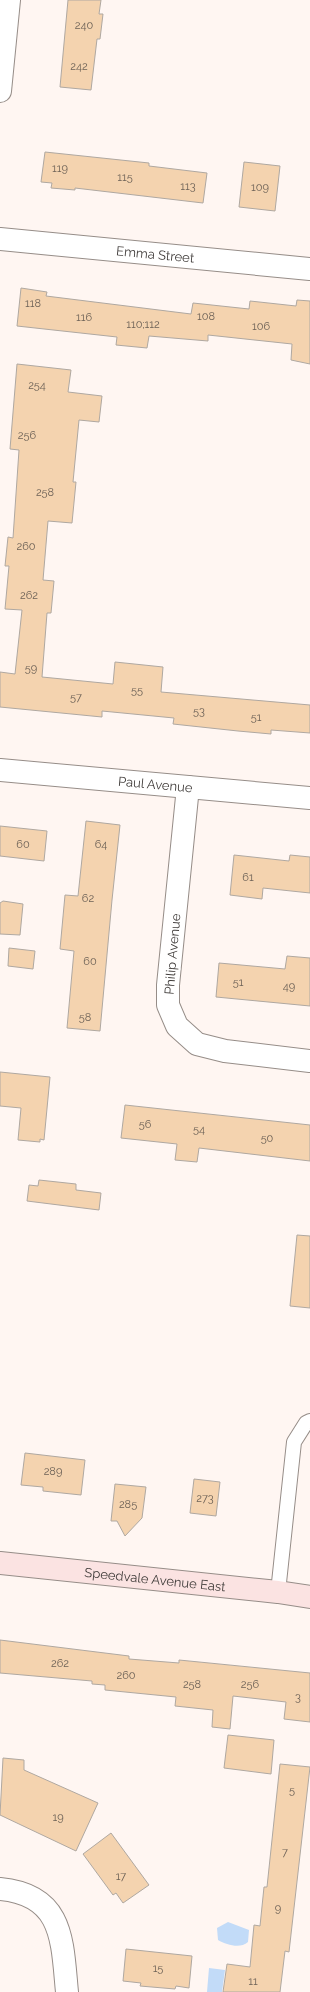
<svg xmlns="http://www.w3.org/2000/svg" width="310" height="1992" font-family="Raleway,sans-serif">
<rect width="100%" height="100%" fill="#fff6f2"/>
<g fill="#c2dbf8">
<path d="M 228,1922 L 249,1930 L 248,1942 C 240,1949 227,1945 218,1940 L 217,1928 Z"/>
<path d="M 209,1968 L 225,1970 L 222,1992 L 207,1992 Z"/>
</g>
<g fill="#f4d3af" stroke="#afa8a1">
<path d="M 68,0 L 101,0 L 99,14 L 103,14 L 100,39 L 97,39 L 91,90 L 60,87 Z"/>
<path d="M 45,152 L 149,163 L 149,166 L 207,173 L 203,203 L 75,188 L 75,190 L 51,188 L 52,183 L 41,182 Z"/>
<path d="M 244,162 L 280,166 L 275,211 L 239,207 Z"/>
<path d="M 21,288 L 47,292 L 46,296 L 191,314 L 193,303 L 249,309 L 250,301 L 296,306 L 297,300 L 310,301 L 310,364 L 291,360 L 292,344 L 208,335 L 208,341 L 149,336 L 147,348 L 116,345 L 117,337 L 17,326 Z"/>
<path d="M 17,364 L 71,370 L 68,392 L 102,396 L 99,422 L 79,420 L 73,482 L 76,482 L 72,523 L 48,521 L 43,580 L 54,581 L 51,613 L 47,613 L 42,677 L 113,684 L 115,662 L 163,667 L 161,692 L 310,705 L 310,733 L 271,730 L 271,734 L 238,731 L 173,724 L 174,718 L 102,711 L 102,717 L 0,707 L 0,672 L 15,674 L 22,610 L 5,609 L 9,566 L 5,566 L 8,537 L 13,538 L 19,450 L 10,449 Z"/>
<path d="M 86,821 L 120,825 L 112,900 L 100,1031 L 67,1028 L 74,951 L 60,949 L 65,895 L 78,896 Z"/>
<path d="M 0,826 L 47,831 L 44,861 L 0,856 Z"/>
<path d="M 234,855 L 289,861 L 290,855 L 310,857 L 310,893 L 263,888 L 262,899 L 230,895 Z"/>
<path d="M 3,901 L 23,904 L 20,935 L 0,934 L 0,903 Z"/>
<path d="M 9,948 L 35,951 L 33,969 L 8,966 Z"/>
<path d="M 287,956 L 310,958 L 310,1006 L 216,997 L 219,963 L 285,969 Z"/>
<path d="M 0,1072 L 50,1077 L 44,1140 L 40,1139 L 40,1142 L 18,1140 L 21,1108 L 0,1106 Z"/>
<path d="M 125,1105 L 310,1125 L 310,1161 L 199,1148 L 197,1162 L 175,1160 L 177,1144 L 121,1138 Z"/>
<path d="M 39,1180 L 76,1184 L 76,1190 L 101,1193 L 99,1210 L 27,1201 L 29,1185 L 38,1186 Z"/>
<path d="M 297,1235 L 310,1236 L 310,1308 L 290,1306 Z"/>
<path d="M 25,1453 L 85,1460 L 81,1495 L 43,1491 L 43,1487 L 21,1485 Z"/>
<path d="M 194,1479 L 220,1482 L 216,1516 L 190,1513 Z"/>
<path d="M 115,1484 L 146,1487 L 142,1518 L 125,1536 L 117,1521 L 111,1521 Z"/>
<path d="M 0,1640 L 129,1656 L 129,1659 L 179,1663 L 179,1660 L 310,1673 L 310,1722 L 284,1719 L 286,1702 L 233,1696 L 230,1729 L 212,1727 L 213,1710 L 175,1706 L 176,1697 L 105,1690 L 105,1685 L 92,1684 L 92,1681 L 0,1673 Z"/>
<path d="M 228,1735 L 274,1740 L 271,1774 L 224,1768 Z"/>
<path d="M 3,1758 L 24,1760 L 24,1770 L 98,1803 L 76,1851 L 0,1815 Z"/>
<path d="M 280,1764 L 310,1767 L 289,1952 L 285,1951 L 280,1992 L 223,1992 L 227,1964 L 250,1967 L 254,1925 L 260,1926 L 264,1887 L 267,1887 Z"/>
<path d="M 111,1833 L 149,1885 L 123,1903 L 116,1893 L 113,1895 L 83,1854 Z"/>
<path d="M 126,1949 L 192,1956 L 189,1988 L 176,1986 L 175,1989 L 140,1986 L 141,1983 L 123,1981 Z"/>
</g>
<g fill="none" stroke-linecap="round" stroke-linejoin="round">
<g stroke="#968d88" stroke-width="16">
<path id="service" d="M 278,1592 L 294,1442 L 306,1423 L 310,1421"/>
</g>
<g stroke="#968d88" stroke-width="24">
<g id="minor">
<path d="M 0,91 L 9,0"/>
<path id="s1" d="M 0,239 L 310,269"/>
<path id="s2" d="M 0,770 L 310,798"/>
<path d="M 188,787 L 168,985 L 168,1005 L 177,1026 L 197,1044 L 225,1051 L 310,1061"/>
<path d="M 0,1889 C 64,1895 62,1941 67,1992"/>
</g>
</g>
<g stroke="#968d88" stroke-width="24">
<g id="secondary">
<path id="s3" d="M 0,1563 L 278,1592 L 310,1597"/>
</g>
</g>
<use href="#service" stroke="#fff" stroke-width="14"/>
<use href="#minor" stroke="#fff" stroke-width="22"/>
<use href="#secondary" stroke="#fbe3e2" stroke-width="22"/>
</g>
<g text-anchor="middle" stroke-width="4" stroke-linejoin="round" paint-order="stroke">
<g font-size="11" fill="#6d6257">
<text x="84" y="29">240</text>
<text x="79" y="70">242</text>
<text x="60" y="172">119</text>
<text x="125" y="181">115</text>
<text x="188" y="190">113</text>
<text x="260" y="191">109</text>
<text x="33" y="307">118</text>
<text x="206" y="320">108</text>
<text x="84" y="321">116</text>
<text x="143" y="328">110;112</text>
<text x="261" y="330">106</text>
<text x="37" y="389">254</text>
<text x="27" y="439">256</text>
<text x="45" y="496">258</text>
<text x="26" y="550">260</text>
<text x="29" y="599">262</text>
<text x="31" y="672">59</text>
<text x="137" y="694">55</text>
<text x="76" y="701">57</text>
<text x="199" y="715">53</text>
<text x="256" y="721">51</text>
<text x="23" y="848">60</text>
<text x="101" y="848">64</text>
<text x="248" y="881">61</text>
<text x="88" y="902">62</text>
<text x="90" y="965">60</text>
<text x="238" y="986">51</text>
<text x="289" y="990">49</text>
<text x="85" y="1021">58</text>
<text x="145" y="1128">56</text>
<text x="199" y="1133">54</text>
<text x="267" y="1142">50</text>
<text x="53" y="1475">289</text>
<text x="205" y="1502">273</text>
<text x="128" y="1508">285</text>
<text x="60" y="1667">262</text>
<text x="126" y="1679">260</text>
<text x="192" y="1688">258</text>
<text x="250" y="1688">256</text>
<text x="298" y="1701">3</text>
<text x="292" y="1794">5</text>
<text x="58" y="1821">19</text>
<text x="285" y="1856">7</text>
<text x="121" y="1880">17</text>
<text x="278" y="1912">9</text>
<text x="158" y="1972">15</text>
<text x="253" y="1985">11</text>
</g>
<g font-size="13" fill="#403c3a" stroke="#fff">
<text dy="5" stroke="none"><textPath href="#s1" startOffset="156">Emma Street</textPath></text>
<text dy="5" stroke="none"><textPath href="#s2" startOffset="156">Paul Avenue</textPath></text>
<text transform="translate(172 954) rotate(-85)" y="5">Philip Avenue</text>
<text dy="5" stroke="none"><textPath href="#s3" startOffset="156">Speedvale Avenue East</textPath></text>
</g>
</g>
</svg>
